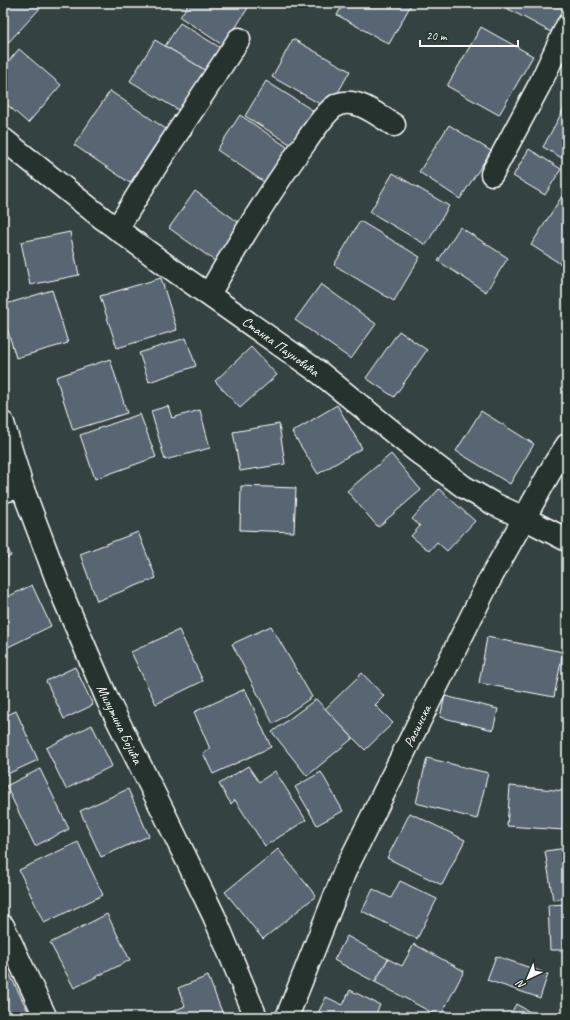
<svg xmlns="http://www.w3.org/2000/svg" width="570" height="1020" font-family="Caveat,sans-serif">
<rect width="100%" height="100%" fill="#354242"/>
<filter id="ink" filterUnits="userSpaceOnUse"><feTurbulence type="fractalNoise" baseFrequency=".025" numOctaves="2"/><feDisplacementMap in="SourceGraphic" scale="8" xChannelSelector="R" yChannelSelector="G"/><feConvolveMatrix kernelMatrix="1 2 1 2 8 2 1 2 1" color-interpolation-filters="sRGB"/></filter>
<g filter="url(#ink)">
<g fill="#586673" stroke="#fff">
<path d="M 9,3 L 45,3 L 4,47 L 3,46 L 3,9 Z"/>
<path d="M 189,3 L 251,3 L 224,46 L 180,17 Z"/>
<path d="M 344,3 L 412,3 L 389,44 L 337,15 Z"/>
<path d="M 497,3 L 566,3 L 551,32 Z"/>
<path d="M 180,23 L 224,50 L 210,73 L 165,46 Z"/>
<path d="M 481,27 L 533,56 L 499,115 L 447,86 Z"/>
<path d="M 293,39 L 350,71 L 329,109 L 272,77 Z"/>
<path d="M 155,40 L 210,73 L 185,114 L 130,81 Z"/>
<path d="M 19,49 L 61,85 L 28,123 L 3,101 L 3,68 Z"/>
<path d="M 266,81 L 320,115 L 298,149 L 245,116 Z"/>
<path d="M 110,91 L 166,129 L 130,183 L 74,145 Z"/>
<path d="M 567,103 L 567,161 L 543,147 Z"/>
<path d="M 240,115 L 296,153 L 273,188 L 217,150 Z"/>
<path d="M 449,125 L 491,151 L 460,199 L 419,172 Z"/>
<path d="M 529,149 L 561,169 L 545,195 L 513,176 Z"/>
<path d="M 393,173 L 449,206 L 426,245 L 370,212 Z"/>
<path d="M 195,191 L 245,227 L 219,264 L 169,228 Z"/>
<path d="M 562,196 L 567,200 L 567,268 L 531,245 Z"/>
<path d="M 360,221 L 420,257 L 394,301 L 334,265 Z"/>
<path d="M 460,227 L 508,258 L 486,292 L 438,261 Z"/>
<path d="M 70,232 L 79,275 L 30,285 L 21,242 Z"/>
<path d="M 161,278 L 177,330 L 117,348 L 100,296 Z"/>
<path d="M 321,284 L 376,324 L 351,359 L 295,320 Z"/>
<path d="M 52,290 L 68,343 L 16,358 L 3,315 L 3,305 Z"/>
<path d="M 399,331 L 427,350 L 394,397 L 366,378 Z"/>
<path d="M 186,338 L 196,366 L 149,382 L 139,353 Z"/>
<path d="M 251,347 L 277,375 L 240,408 L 215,381 Z"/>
<path d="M 110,359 L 127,413 L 73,430 L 56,377 Z"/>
<path d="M 337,405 L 362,448 L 318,474 L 292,432 Z"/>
<path d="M 168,406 L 172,418 L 200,410 L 210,448 L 165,460 L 151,411 Z"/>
<path d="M 481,411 L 534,444 L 510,484 L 456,451 Z"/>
<path d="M 140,414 L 156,457 L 95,479 L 80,435 Z"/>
<path d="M 279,424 L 285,464 L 240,471 L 233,432 Z"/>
<path d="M 391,454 L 421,490 L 378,527 L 347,491 Z"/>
<path d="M 241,486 L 296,488 L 294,532 L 240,530 Z"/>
<path d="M 439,489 L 475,521 L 447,551 L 437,542 L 429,551 L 411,536 L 420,526 L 412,519 Z"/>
<path d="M 138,532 L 156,578 L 97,601 L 80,554 Z"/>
<path d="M 3,537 L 11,556 L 3,560 Z"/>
<path d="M 32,585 L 51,626 L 4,649 L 3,599 Z"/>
<path d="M 271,626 L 312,697 L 273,724 L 232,644 Z"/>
<path d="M 179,630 L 203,681 L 156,704 L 131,652 Z"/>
<path d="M 487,637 L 563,652 L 554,697 L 479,683 Z"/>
<path d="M 75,667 L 93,705 L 64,719 L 46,681 Z"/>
<path d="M 362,673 L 384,696 L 375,705 L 393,723 L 365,750 L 325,709 Z"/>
<path d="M 245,689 L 271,747 L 213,774 L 203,753 L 210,749 L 194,712 Z"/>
<path d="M 445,696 L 498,709 L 493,730 L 440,717 Z"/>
<path d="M 316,699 L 353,738 L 307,776 L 272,732 Z"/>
<path d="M 16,711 L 38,760 L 3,776 L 3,717 Z"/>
<path d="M 92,725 L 112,766 L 66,789 L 46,748 Z"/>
<path d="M 427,758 L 488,773 L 477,819 L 416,803 Z"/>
<path d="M 248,766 L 259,782 L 275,771 L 306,820 L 265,846 L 235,800 L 231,804 L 219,784 Z"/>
<path d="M 40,769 L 69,829 L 35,846 L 6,786 Z"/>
<path d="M 321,772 L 343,811 L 317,825 L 295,787 Z"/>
<path d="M 510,786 L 566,791 L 563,830 L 507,826 Z"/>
<path d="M 128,789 L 149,836 L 101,857 L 80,811 Z"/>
<path d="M 410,813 L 465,840 L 442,885 L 387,858 Z"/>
<path d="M 78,842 L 103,895 L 44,923 L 19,870 Z"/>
<path d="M 567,848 L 567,898 L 553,900 L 545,851 Z"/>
<path d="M 278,849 L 316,896 L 263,939 L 225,892 Z"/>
<path d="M 400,881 L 437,899 L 417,939 L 362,911 L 373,889 L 391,898 Z"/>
<path d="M 567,904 L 567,950 L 550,950 L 548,905 Z"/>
<path d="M 107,914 L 130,960 L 74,988 L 50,943 Z"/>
<path d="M 347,936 L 388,959 L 375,982 L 334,960 Z"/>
<path d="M 414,944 L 464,971 L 440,1017 L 375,982 L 388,959 L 402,966 Z"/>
<path d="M 496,956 L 548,974 L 540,998 L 487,980 Z"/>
<path d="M 6,967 L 28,1011 L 16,1017 L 3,1017 L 3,969 Z"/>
<path d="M 208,976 L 224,1017 L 171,1017 L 169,1013 L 185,1006 L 178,988 Z"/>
<path d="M 350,990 L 380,1005 L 374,1017 L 316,1017 L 326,997 L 343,1005 Z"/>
<path d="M 516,1004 L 539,1017 L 509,1017 Z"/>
</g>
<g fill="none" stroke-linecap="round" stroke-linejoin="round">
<g stroke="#fff" stroke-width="25">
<g id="minor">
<path d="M 3,139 L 102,218 L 166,265 L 320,373 L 415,450 L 464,487 L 494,504 L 524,518 L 567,540"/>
<path d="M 492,174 L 540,84 L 567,26"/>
<path d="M 117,229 L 150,175 L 239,39"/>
<path d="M 209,294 C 239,242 270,191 305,143 C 312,133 328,108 339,104 C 359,98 377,115 394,125"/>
<path d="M 3,423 L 22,487 L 65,601 L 108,701 L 165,815 L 214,916 L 256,1017"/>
<path d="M 3,491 L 22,487"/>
<path d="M 3,926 L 45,1016"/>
<path d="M 287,1017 L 345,871 L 489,581 L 555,463 L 567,445"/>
</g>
</g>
<use href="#minor" stroke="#26332d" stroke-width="22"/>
</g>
</g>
<g text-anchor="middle" stroke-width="4" stroke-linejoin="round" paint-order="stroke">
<g font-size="14" fill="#fff" stroke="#26332d">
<text transform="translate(281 346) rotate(36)" y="5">Станка Пауновића</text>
<text transform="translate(120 724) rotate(64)" y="5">Милутина Бојића</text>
<text transform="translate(417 726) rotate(-64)" y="5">Расинска</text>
</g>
</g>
<rect width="570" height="1020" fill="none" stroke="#26332d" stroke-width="16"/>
<rect x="8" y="8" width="554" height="1004" fill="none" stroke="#fff" stroke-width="1.5" filter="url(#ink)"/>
<g transform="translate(528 978) rotate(224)" stroke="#26332d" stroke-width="3" paint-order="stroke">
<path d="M0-3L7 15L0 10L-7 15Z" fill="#ffffff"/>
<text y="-6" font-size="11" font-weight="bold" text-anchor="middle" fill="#ffffff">N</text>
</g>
<path d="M420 40v6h98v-6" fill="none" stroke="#ffffff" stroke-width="2"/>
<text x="426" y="40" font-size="12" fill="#ffffff" stroke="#26332d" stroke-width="3" paint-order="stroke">20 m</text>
</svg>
